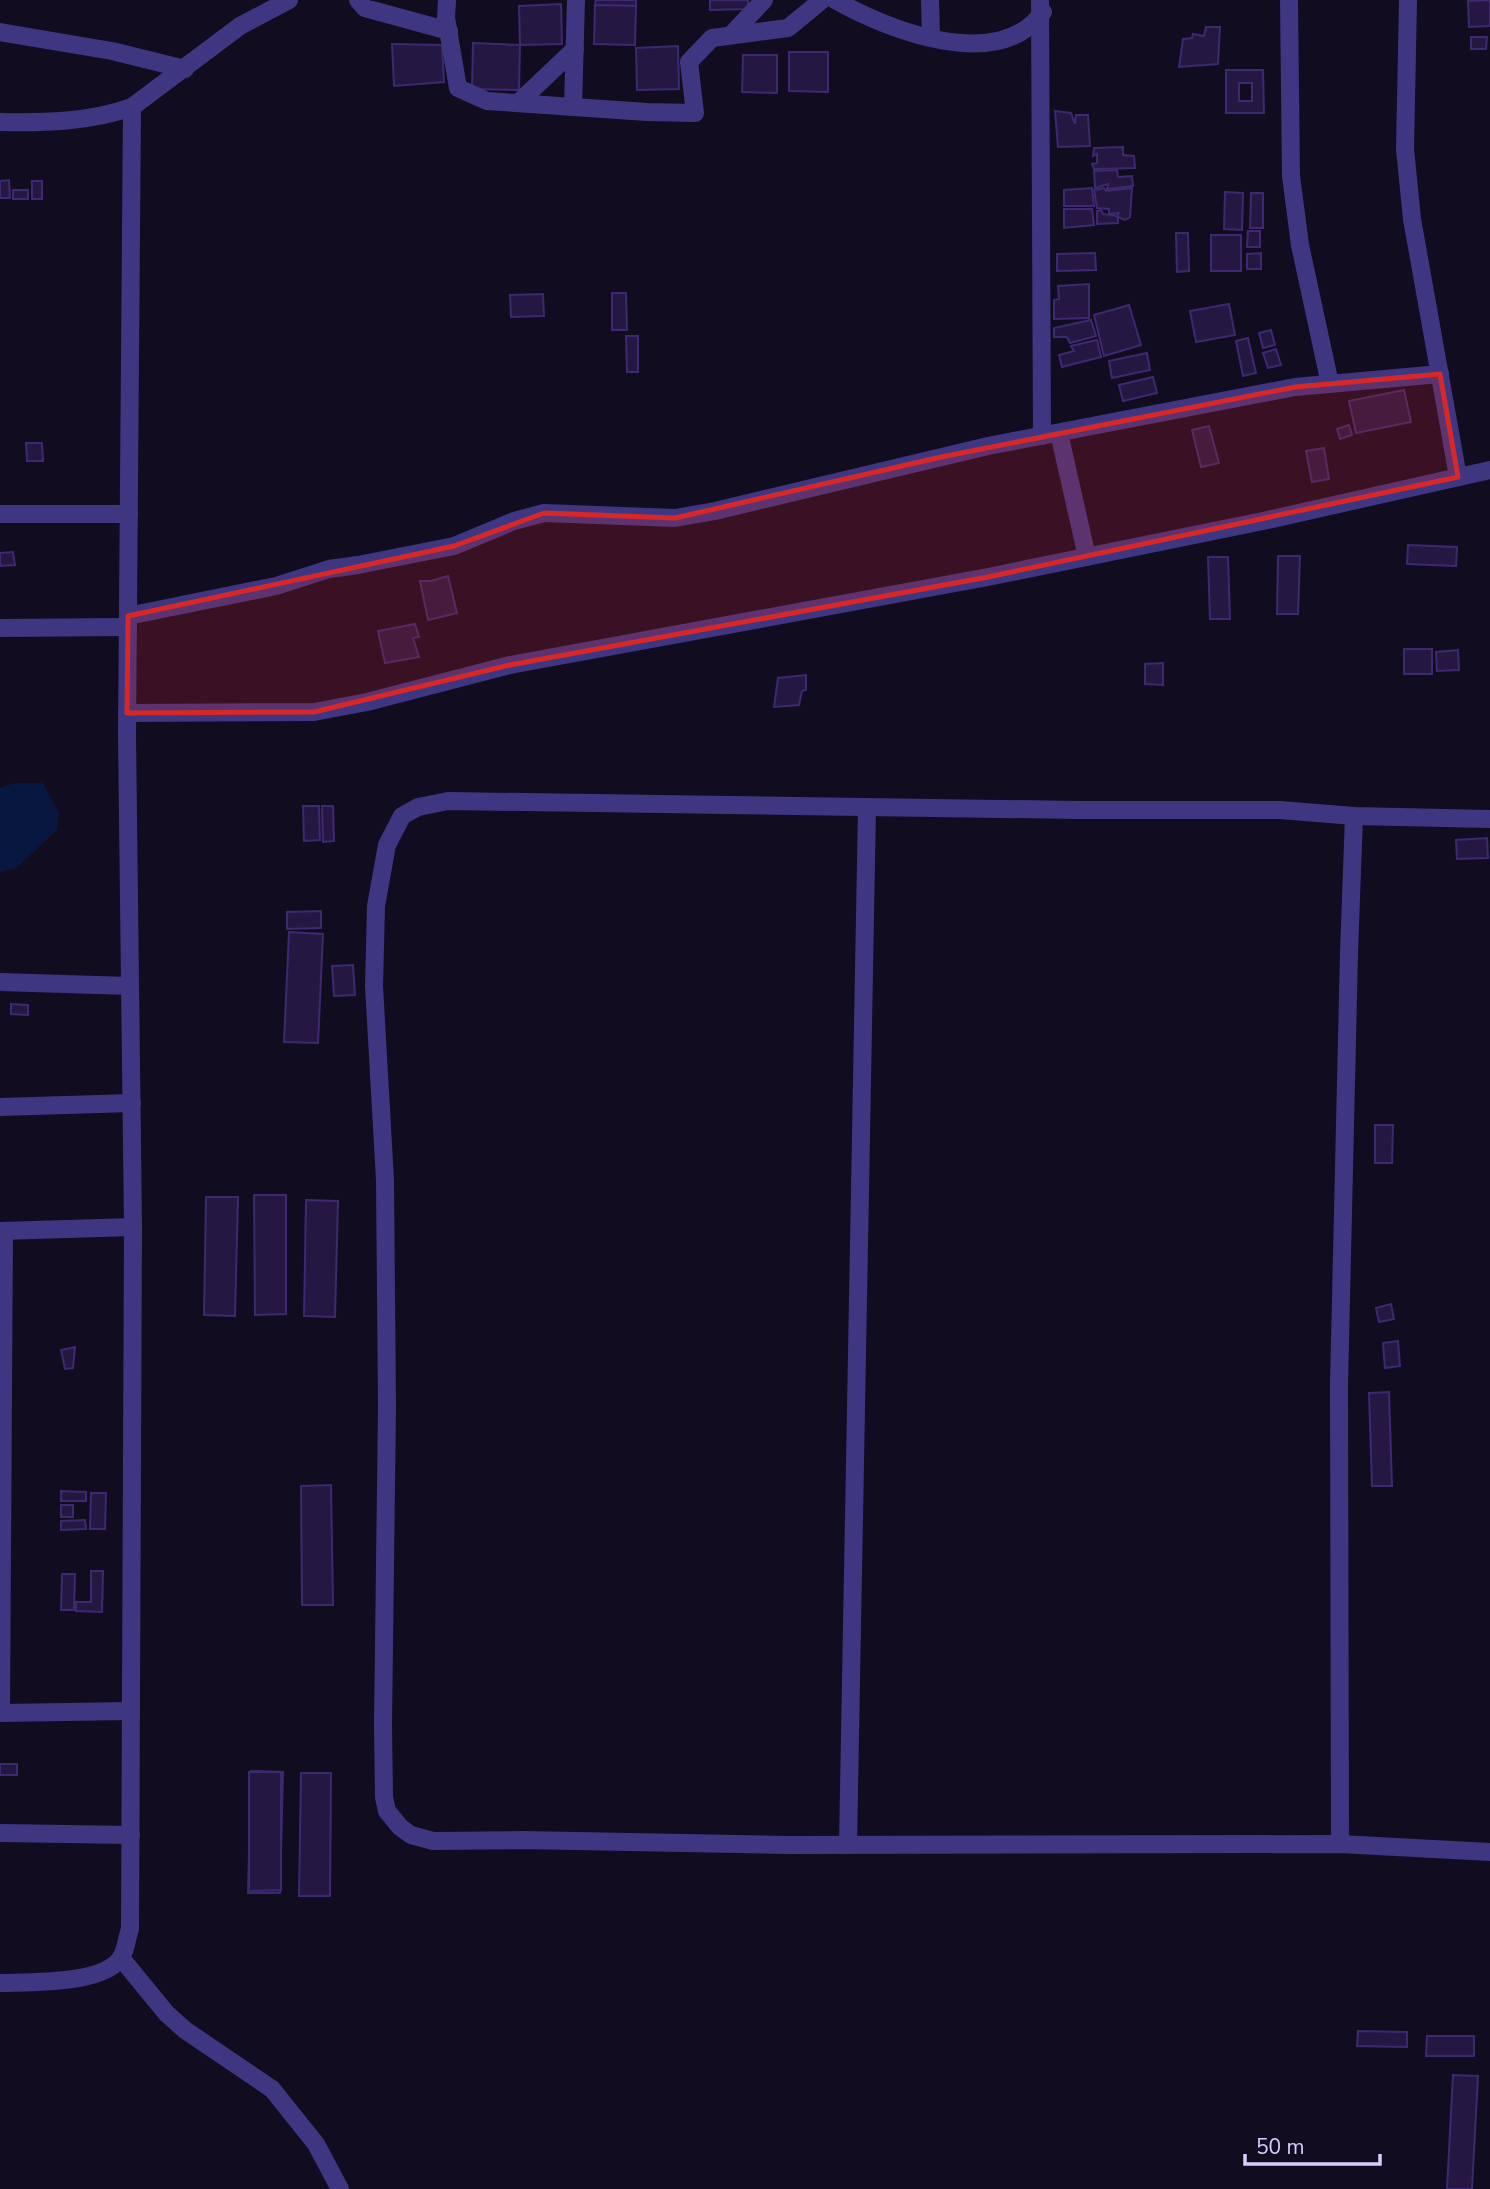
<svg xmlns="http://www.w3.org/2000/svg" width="1490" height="2189" font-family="'Nunito Sans',sans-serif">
<rect width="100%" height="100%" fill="#120c21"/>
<path fill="#08173f" d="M 15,783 L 43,783 L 59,813 L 57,830 L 15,869 L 0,872 L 0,788 Z"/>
<g fill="#241843" stroke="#3d296f" stroke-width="2" fill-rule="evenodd">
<path d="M 596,0 L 636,0 L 636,6 L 595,5 Z"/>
<path d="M 710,0 L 748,0 L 748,9 L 710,10 Z"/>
<path d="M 1490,0 L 1490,26 L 1469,27 L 1468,1 Z"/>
<path d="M 561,4 L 562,44 L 520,45 L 519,6 Z"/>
<path d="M 595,5 L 636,6 L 635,45 L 594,44 Z"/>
<path d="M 1206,27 L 1220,27 L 1218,64 L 1179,67 L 1183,39 L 1192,38 L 1193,34 L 1204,36 Z"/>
<path d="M 1471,37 L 1487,37 L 1486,49 L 1471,49 Z"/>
<path d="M 473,43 L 520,45 L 519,90 L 472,89 Z"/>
<path d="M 392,44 L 442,45 L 444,82 L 394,86 Z"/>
<path d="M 678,46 L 679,89 L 637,90 L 636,48 Z"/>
<path d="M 789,52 L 828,52 L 828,92 L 789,91 Z"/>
<path d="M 743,55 L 777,55 L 777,93 L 742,92 Z"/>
<path d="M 1226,70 L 1263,70 L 1264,113 L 1226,113 ZM 1239,83 L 1252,83 L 1252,101 L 1239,101 Z"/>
<path d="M 1055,111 L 1071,113 L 1075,124 L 1076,115 L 1088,115 L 1090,146 L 1058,147 Z"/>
<path d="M 1123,147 L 1123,155 L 1134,156 L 1135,168 L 1094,169 L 1092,164 L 1097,163 L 1097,154 L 1093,156 L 1094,148 Z"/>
<path d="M 1117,170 L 1118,177 L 1132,176 L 1133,186 L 1107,189 L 1108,184 L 1095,188 L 1094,171 Z"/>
<path d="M 9,180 L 10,198 L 0,198 L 0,181 Z"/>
<rect x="32" y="181" width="10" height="18"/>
<path d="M 1092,188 L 1094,206 L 1064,206 L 1064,190 Z"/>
<path d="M 1104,188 L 1106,191 L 1132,188 L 1130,217 L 1125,220 L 1118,217 L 1118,223 L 1097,224 L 1097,211 L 1101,210 L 1103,214 L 1117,216 L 1119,213 L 1109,214 L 1109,209 L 1097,208 L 1094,190 Z"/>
<rect x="13" y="190" width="15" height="9"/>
<path d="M 1225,192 L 1243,193 L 1242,230 L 1224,229 Z"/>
<path d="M 1251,193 L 1263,193 L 1263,228 L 1250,228 Z"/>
<path d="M 1064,209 L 1092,209 L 1094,225 L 1064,228 Z"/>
<path d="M 1248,231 L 1260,231 L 1260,247 L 1247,247 Z"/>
<path d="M 1176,233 L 1188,233 L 1189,271 L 1177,272 Z"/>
<rect x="1211" y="235" width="30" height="36"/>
<path d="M 1095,253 L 1096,270 L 1057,271 L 1057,254 Z"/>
<path d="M 1261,253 L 1261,269 L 1247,269 L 1247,254 Z"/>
<path d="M 1089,284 L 1089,318 L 1054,319 L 1054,300 L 1059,299 L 1058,286 Z"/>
<path d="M 612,293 L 626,293 L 627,330 L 612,330 Z"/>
<path d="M 543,294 L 544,316 L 511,317 L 510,295 Z"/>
<path d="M 1229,304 L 1235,335 L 1196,342 L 1190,311 Z"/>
<path d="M 1129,305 L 1141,345 L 1104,356 L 1094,315 Z"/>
<path d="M 1091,320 L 1096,336 L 1070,343 L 1067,337 L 1054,337 L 1054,328 Z"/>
<path d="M 1271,330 L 1275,345 L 1263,348 L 1259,333 Z"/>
<path d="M 626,336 L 638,336 L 638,372 L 627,372 Z"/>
<path d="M 1248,338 L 1256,373 L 1243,376 L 1236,341 Z"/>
<path d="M 1097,340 L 1101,357 L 1062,367 L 1059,355 L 1074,351 L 1071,346 Z"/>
<path d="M 1276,349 L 1281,365 L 1268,368 L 1263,353 Z"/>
<path d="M 1147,353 L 1150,370 L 1112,378 L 1109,361 Z"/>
<path d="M 1153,377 L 1157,393 L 1123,401 L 1119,385 Z"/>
<path d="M 1404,390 L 1411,422 L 1356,433 L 1349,401 Z"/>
<path d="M 1349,425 L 1352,435 L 1340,439 L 1337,429 Z"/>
<path d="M 1209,426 L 1219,463 L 1201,467 L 1192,430 Z"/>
<path d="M 26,443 L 42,443 L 43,461 L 27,461 Z"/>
<path d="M 1324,448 L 1329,479 L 1312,482 L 1306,451 Z"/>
<path d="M 1408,545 L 1457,547 L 1456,566 L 1407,564 Z"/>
<path d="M 13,552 L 15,565 L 0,566 L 0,553 Z"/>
<path d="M 1278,556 L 1300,556 L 1298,614 L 1277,614 Z"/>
<path d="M 1208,557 L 1228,557 L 1230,619 L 1210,619 Z"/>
<path d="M 448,576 L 457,613 L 428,620 L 420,581 L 431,581 Z"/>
<path d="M 415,624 L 419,637 L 413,638 L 419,657 L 385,663 L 378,631 Z"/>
<rect x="1404" y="649" width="28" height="25"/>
<path d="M 1458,650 L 1459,670 L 1437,671 L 1436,652 Z"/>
<path d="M 1163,663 L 1163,685 L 1145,684 L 1145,664 Z"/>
<path d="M 806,675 L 806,690 L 802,691 L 799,705 L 774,707 L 778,678 Z"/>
<path d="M 303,806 L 319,806 L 320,840 L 304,841 Z"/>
<path d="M 322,806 L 333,806 L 334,841 L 323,842 Z"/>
<path d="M 1487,838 L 1488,858 L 1457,859 L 1456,840 Z"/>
<path d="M 321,911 L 321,928 L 287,929 L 287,912 Z"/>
<path d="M 289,932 L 323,934 L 318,1043 L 284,1042 Z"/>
<path d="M 353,965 L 355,995 L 334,996 L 332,966 Z"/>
<path d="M 11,1004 L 28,1005 L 28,1015 L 11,1014 Z"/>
<path d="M 1375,1125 L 1393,1125 L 1392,1163 L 1375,1163 Z"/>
<path d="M 254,1195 L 286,1195 L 286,1314 L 255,1315 Z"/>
<path d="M 206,1197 L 238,1197 L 235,1316 L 204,1315 Z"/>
<path d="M 306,1200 L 338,1201 L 335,1317 L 304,1316 Z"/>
<path d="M 1391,1304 L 1394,1319 L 1379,1322 L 1376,1308 Z"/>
<path d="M 1398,1341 L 1400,1366 L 1385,1368 L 1383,1343 Z"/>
<path d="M 75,1347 L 73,1368 L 65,1369 L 61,1350 Z"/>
<path d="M 1389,1392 L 1392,1486 L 1372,1486 L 1369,1393 Z"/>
<path d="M 331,1485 L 333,1605 L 302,1605 L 301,1486 Z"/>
<path d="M 61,1491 L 86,1492 L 86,1501 L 61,1501 Z"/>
<path d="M 91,1493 L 106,1493 L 105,1529 L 90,1529 Z"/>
<rect x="61" y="1505" width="12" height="12"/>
<path d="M 85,1520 L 86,1529 L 61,1530 L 61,1521 Z"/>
<path d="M 91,1571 L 103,1571 L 102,1612 L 76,1611 L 76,1602 L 91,1602 Z"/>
<path d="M 62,1574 L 75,1574 L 74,1610 L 61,1610 Z"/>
<rect x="0" y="1764" width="17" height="11"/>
<path d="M 251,1771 L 283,1772 L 280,1893 L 248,1893 Z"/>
<path d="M 249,1772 L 281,1772 L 281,1890 L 249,1891 Z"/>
<path d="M 301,1773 L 331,1773 L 330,1896 L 299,1896 Z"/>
<path d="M 1358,2031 L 1407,2032 L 1407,2047 L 1357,2046 Z"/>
<path d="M 1427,2036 L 1474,2036 L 1474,2056 L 1426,2056 Z"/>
<path d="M 1453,2075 L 1478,2076 L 1472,2189 L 1447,2189 Z"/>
</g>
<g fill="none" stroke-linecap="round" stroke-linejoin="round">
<g stroke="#3f3681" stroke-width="18">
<path d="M 358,0 L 365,8 L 449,31"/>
<path d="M 447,0 L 446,18 L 458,88 L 487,101 L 647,112 L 695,113 L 689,62 L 712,38 L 788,28 L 822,0"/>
<path d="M 835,0 C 888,30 998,74 1043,12"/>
<path d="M 930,0 L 931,37"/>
<path d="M 1040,0 L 1042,436"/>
<path d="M 1289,0 L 1291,176 L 1300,245 L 1330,384"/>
<path d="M 1408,0 L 1405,149 L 1412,219 L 1458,477"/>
<path d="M 0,32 L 112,51 L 185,69"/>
<path d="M 732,34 L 764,0"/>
<path d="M 518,103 L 575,49"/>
<path d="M 573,107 L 576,0"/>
<path d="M 0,122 C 44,123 90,122 132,107 L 240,26 L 289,0"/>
<path d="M 1059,433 L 1087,557"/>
<path d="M 0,514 L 129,514"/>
<path d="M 128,616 L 276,586 L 329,569 L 358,565 L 454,546 L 514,521 L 544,513 L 675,518 L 715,511 L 988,446 L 1295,387 L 1440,374"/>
<path d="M 0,628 L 128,627"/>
<path d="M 127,713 L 314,712 L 367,702 L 510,665 L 988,577 L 1263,521 L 1490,470"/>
<path d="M 1490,819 L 1354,816 L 1280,810 L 1078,810 L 448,801 L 418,807 L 402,816 L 387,845 L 376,906 L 374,986 L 385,1180 L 387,1406 L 383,1725 L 384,1797 L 387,1811 L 400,1827 L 411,1835 L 433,1841 L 522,1840 L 787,1845 L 1340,1844 L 1490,1852"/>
<path d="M 0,982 L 130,986"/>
<path d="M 0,1107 L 132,1103"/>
<path d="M 0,1231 L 133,1227"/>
<path d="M 0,1713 L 131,1711"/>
<path d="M 1,1713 L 4,1231"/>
<path d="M 0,1833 L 131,1835"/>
<path d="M 1340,1844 L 1339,1384 L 1349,953 L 1354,816"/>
<path d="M 848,1845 L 867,807"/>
<path d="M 121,1958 L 167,2014 L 185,2030 L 272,2089 L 316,2144 L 340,2189"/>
<path d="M 0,1983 C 30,1982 106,1985 122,1956 C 126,1949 127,1937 130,1929 L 133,1227 L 127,735 L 132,107"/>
</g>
</g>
<path fill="#d62828" fill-opacity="0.2" stroke="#d62828" stroke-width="5" stroke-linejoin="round" d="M 1440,374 L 1458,477 L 988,577 L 510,665 L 314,712 L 127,713 L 128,616 L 454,546 L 544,513 L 675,518 L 941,457 L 1295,387 Z"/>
<path d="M1245 2154v10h135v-10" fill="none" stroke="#d7cdff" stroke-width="3.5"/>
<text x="1256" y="2154" font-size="21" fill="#d7cdff" stroke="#120c21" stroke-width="5" paint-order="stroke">50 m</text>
</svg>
